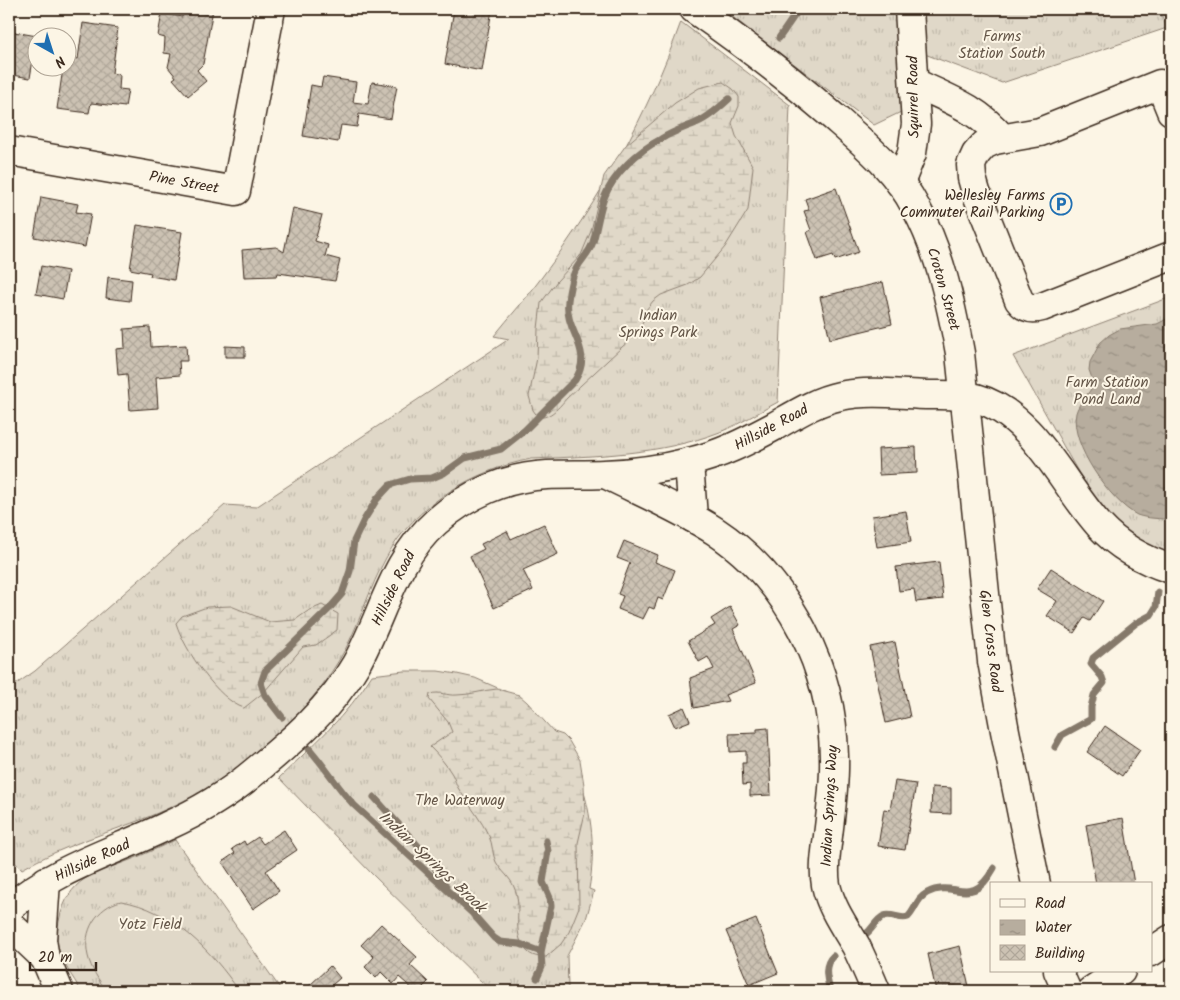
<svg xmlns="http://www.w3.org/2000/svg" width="1180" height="1000" font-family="Kalam,sans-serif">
<defs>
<pattern id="grass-tufts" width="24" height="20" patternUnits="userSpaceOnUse" patternTransform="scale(1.25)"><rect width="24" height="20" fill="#e0d8c8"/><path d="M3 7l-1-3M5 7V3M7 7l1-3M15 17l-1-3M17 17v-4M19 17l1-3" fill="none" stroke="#c1baab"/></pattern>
<pattern id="wetland-marsh" width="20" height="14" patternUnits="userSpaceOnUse" patternTransform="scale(1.25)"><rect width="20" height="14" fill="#e0d8c8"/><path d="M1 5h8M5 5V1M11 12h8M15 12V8" fill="none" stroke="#c1baab"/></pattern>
<pattern id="water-ripples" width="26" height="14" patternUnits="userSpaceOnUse" patternTransform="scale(1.25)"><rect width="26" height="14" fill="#b7ad9e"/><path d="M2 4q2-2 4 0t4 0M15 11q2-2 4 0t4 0" fill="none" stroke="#968d80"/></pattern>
<pattern id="building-cross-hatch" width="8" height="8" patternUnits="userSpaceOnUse" patternTransform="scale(1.25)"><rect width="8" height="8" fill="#ccc2b3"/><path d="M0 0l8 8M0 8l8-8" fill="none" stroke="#b0a79a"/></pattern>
</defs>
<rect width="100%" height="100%" fill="#fcf5e5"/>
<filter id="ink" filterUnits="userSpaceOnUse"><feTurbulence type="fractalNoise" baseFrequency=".02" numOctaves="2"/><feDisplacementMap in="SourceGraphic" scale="10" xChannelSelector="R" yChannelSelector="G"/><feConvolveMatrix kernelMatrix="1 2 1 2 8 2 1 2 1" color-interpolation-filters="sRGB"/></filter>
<g filter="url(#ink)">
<g fill="url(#grass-tufts)" stroke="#8e8173">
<path d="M 722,9 L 896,9 L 901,112 L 874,125 Z"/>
<path d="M 920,9 L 1159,9 L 1167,28 L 1002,83 L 922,53 Z"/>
<path d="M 681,22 L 790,105 L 778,402 C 759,412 740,424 720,432 C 660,455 595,456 531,459 C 474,470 414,505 386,558 C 370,587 361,619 346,648 C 336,666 325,683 312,698 C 301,712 287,724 274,736 C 233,773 200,796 148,817 C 105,834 62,846 22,869 L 9,857 L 9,689 L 35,671 L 225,505 L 256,507 L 509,339 L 494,336 C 510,316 527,298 542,277 C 601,198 648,114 681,22 Z"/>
<path d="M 1171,297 L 1171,554 C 1110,533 1087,489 1058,436 C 1043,409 1028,382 1013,356 Z"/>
<path d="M 404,671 L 438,671 L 457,674 L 475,678 L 507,692 L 583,789 C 593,822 595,855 589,889 L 594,891 L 586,919 L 567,956 L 568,987 L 563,991 L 491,991 L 373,875 L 279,778 C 312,746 348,715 372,675 Z"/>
<path d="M 175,840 L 282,991 L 81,991 C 73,977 62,963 58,947 C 56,936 58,924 61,913 C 73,875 97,873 130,860 C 145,854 160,847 175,840 Z"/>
</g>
<g fill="url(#wetland-marsh)" stroke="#8e8173">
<path d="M 723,82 L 733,89 L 739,97 L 739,106 L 732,123 L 736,136 L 753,167 L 748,210 L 725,247 L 700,277 L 688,285 L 661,295 L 653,301 L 646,310 L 642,324 L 635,335 L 567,398 C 559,407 550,419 538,417 L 533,410 L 529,396 L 537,358 L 538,329 L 541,303 L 557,281 L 581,255 L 591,231 L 604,176 L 626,145 L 675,103 L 699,88 Z"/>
<path d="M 322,605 L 338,614 L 337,630 L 316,645 L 303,647 L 264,692 L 244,708 C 218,700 184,649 176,623 L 182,616 L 207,607 L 231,606 L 270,622 L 295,620 L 308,611 Z"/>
<path d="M 497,689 L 519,695 L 527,702 L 554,732 L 563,735 L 569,741 L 580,760 L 584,785 L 585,813 L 578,843 L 579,907 L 569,932 L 561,944 L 546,957 C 536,957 529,956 523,946 C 512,927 523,907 514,887 C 510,877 501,871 496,862 C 492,854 493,845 489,836 C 481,820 470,806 460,791 C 456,786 455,779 452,774 C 446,764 438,755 430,747 L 452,732 L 448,722 L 429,699 L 430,694 C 440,691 447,696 457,695 C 471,695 483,690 497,689 Z"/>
</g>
<path fill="#e0d8c8" stroke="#8e8173" d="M 121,901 C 171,909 212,951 239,991 L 106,991 C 99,980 91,969 88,956 C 82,931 97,907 121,901 Z"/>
<path fill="url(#water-ripples)" stroke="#85796b" d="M 1171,317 L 1171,520 C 1160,518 1148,519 1137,515 C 1111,502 1069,444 1076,413 C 1079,402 1089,394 1094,384 L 1089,370 L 1090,362 L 1100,343 L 1109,335 L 1120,329 L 1157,324 Z"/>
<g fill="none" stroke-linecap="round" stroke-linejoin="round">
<g stroke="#85796b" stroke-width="7">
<path d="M 779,38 L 799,9"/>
<path d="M 1169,552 L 1171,548"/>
<path d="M 282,717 L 265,695 L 261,683 L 265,671 L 329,609 L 342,594 L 350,571 L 354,541 L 364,520 L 377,499 L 390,485 L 410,479 L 432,478 L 444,473 L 465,458 L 501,449 L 525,430 L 575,380 C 595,349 564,332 568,301 C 569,291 571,280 575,271 C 580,261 589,254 593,242 C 597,228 599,212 604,198 C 614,173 638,151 661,139 C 672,132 684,128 696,123 C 708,118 719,108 729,99"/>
<path d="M 305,744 C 323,763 336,786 354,805 L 472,913 L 494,938 L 500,942 L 520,944 L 541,952 L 542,967 L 537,978"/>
<path d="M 1055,747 L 1062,735 L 1091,719 L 1091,707 L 1094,695 L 1104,683 L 1102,677 L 1091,664 L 1093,658 L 1136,623 L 1151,615 L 1156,607 L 1158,592"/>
<path d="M 374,797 L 429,858 L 446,886"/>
<path d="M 867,933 C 873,928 877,919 884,916 C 892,913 900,920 908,917 C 916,909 916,899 927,893 C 956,878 970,911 994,868"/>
<path d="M 541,952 L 551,906 L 550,898 L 543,882 L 548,851 L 546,841"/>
<path d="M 830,991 C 827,979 823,965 833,956"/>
</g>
</g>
<g fill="url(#building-cross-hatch)" stroke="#3b2a1e">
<path d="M 183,9 L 213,9 L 203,64 L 197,70 L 206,81 L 188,96 L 173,79 L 176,77 L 168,67 L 171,54 L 164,53 L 165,38 L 158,36 L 162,13 L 182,17 Z"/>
<path d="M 332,9 L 368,9 L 367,15 Z"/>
<path d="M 454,9 L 492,9 L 482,71 L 445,64 Z"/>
<path d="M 83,23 L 118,28 L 112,73 L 120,75 L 119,89 L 128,90 L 125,107 L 91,103 L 89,113 L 57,109 L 63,68 L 68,68 L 68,58 L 78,59 Z"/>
<path d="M 14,32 L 37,36 L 30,78 L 13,75 L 11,88 L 9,88 L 9,50 L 10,50 Z"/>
<path d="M 323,77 L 356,82 L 353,102 L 368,104 L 372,82 L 397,86 L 391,119 L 359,114 L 357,127 L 341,125 L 338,142 L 303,136 L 311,85 L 321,87 Z"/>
<path d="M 836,188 L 859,252 L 835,260 L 833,255 L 817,260 L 807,232 L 811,230 L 804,211 L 809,210 L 805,199 Z"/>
<path d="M 41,197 L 78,204 L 76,212 L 91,214 L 85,247 L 34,237 Z"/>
<path d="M 293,208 L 322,215 L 315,241 L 328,245 L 325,256 L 340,260 L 335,281 L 278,273 L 277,276 L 244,277 L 242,250 L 276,247 L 284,252 Z"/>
<path d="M 137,225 L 182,232 L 174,280 L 150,276 L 151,273 L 130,269 Z"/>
<path d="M 41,266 L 68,271 L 63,299 L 36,294 Z"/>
<path d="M 108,277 L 132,280 L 130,301 L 106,298 Z"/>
<path d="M 883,282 L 892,324 L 830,339 L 820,297 Z"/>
<path d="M 150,327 L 151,347 L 186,345 L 187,361 L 179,361 L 180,375 L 156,377 L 158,408 L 130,410 L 127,374 L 118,375 L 116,349 L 125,348 L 124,329 Z"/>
<path d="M 225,346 L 245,347 L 245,357 L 225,357 Z"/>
<path d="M 916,447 L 917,473 L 879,475 L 878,449 Z"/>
<path d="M 906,511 L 911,542 L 877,547 L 872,516 Z"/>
<path d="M 544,524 L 558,554 L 523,570 L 533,590 L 494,608 L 470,556 L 484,549 L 481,544 L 507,531 L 511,539 Z"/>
<path d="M 624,541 L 658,555 L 655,562 L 675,570 L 663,600 L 658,598 L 654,609 L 649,607 L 643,619 L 618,609 L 623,596 L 618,594 L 630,563 L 617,558 Z"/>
<path d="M 939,562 L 943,599 L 916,602 L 914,589 L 899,591 L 896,567 Z"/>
<path d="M 1051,568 L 1103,601 L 1090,621 L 1084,618 L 1074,633 L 1047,616 L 1057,601 L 1037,589 Z"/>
<path d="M 730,607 L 740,625 L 733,629 L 756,683 L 725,695 L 728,701 L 694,708 L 690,678 L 714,669 L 708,657 L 699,662 L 688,641 L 715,625 L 711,619 Z"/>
<path d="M 895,642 L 910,717 L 886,723 L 870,647 Z"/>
<path d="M 684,707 L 690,721 L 675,727 L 669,714 Z"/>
<path d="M 1105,726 L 1140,750 L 1122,776 L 1087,752 Z"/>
<path d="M 768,728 L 771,795 L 750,796 L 750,784 L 743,785 L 742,763 L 746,763 L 746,751 L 730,752 L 729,734 L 757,733 L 757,729 Z"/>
<path d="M 895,781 L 916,784 L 905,850 L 878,846 L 884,809 L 890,810 Z"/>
<path d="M 932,787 L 951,788 L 951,814 L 931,813 Z"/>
<path d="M 1123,818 L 1134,884 L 1096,884 L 1086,825 Z"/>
<path d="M 284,830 L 297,850 L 266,871 L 279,891 L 253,909 L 222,862 L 235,853 L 232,849 L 244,841 L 246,845 L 258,837 L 263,844 Z"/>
<path d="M 756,919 L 778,973 L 749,985 L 726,931 Z"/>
<path d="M 381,924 L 417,957 L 410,965 L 428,982 L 419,991 L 415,991 L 399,977 L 393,984 L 381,972 L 376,978 L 365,967 L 374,957 L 361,945 Z"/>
<path d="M 960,946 L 970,991 L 936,991 L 928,954 Z"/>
<path d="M 330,966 L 340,978 L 325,991 L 312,991 L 308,987 Z"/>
</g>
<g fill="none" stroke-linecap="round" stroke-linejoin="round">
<g stroke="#3b2a1e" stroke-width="31">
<g id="minor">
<path d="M 694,9 C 743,43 790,79 835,118 C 866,145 897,171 916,208 C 940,252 951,304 960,353 L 992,661 L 1005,731 L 1036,884"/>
<path d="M 915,83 C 949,99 977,108 1002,138"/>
<path d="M 1171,111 L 1160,84 L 1040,132 L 995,140 L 984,145 L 976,154 L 971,165 L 972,178 L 976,192 L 1019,300 C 1025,308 1032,310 1042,307 L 1171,256"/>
<path d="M 9,151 L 236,191 L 271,9"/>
<path d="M 900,183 L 912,153 L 916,124 L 909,9"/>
<path d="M 689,462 L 693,518"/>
<path d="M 607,475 C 643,493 681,509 715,531 C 789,580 833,669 834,757 C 835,783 831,810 828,836 C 826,852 823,869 826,885 C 831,908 845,927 856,946 C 863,961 870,976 876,991"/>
<path d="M 46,881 L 42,940 L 45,958 L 59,991"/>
<path d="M 9,908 C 58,867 111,853 167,826 C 198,812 227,795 253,773 C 291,742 331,708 356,664 C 383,616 393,560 436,522 C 466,495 506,477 547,475 C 566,474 585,475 604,474 C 633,473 661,469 689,462 C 720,455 747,441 775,426 C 796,414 816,401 840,396 C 868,390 898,394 926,395 C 942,395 960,394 976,398 C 1033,414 1062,484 1099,525 C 1119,547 1143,560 1171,569"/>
<path d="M 9,924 L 45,958"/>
<path d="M 1151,952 L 1171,939"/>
<path d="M 1058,971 L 1067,991"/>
<path d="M 1091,991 L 1121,971"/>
</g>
</g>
<use href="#minor" stroke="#fcf5e5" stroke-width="28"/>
</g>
</g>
<defs>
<g id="parking-ring" transform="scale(1.125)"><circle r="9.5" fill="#fcf5e5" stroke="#1f6fb2" stroke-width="1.5"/><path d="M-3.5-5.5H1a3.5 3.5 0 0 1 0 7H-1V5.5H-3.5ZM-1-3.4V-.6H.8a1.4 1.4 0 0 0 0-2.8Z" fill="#1f6fb2"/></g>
</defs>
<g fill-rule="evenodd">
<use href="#parking-ring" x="1061" y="204"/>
</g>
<g text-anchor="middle" stroke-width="4" stroke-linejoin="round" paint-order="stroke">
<g font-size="15" fill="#645648" stroke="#fcf5e5">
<text x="1002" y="41">Farms<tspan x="1002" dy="17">Station South</tspan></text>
<text x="658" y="320">Indian<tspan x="658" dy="17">Springs Park</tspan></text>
<text x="1107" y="387">Farm Station<tspan x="1107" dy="17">Pond Land</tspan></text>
<text x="460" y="805">The Waterway</text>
<text x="150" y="929">Yotz Field</text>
</g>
<g font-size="15" fill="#3b2a1e" stroke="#fcf5e5">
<text transform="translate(913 97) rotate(-91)" y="5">Squirrel Road</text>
<text transform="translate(184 182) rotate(10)" y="5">Pine Street</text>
<text transform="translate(944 289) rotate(74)" y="5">Croton Street</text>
<text transform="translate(771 427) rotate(-28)" y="5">Hillside Road</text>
<text transform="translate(393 588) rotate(-64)" y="5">Hillside Road</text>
<text transform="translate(991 641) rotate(83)" y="5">Glen Cross Road</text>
<text transform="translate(829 806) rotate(-87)" y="5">Indian Springs Way</text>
<text transform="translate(92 860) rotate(-25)" y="5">Hillside Road</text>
</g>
<g font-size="15" fill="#3b2a1e" stroke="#fcf5e5" text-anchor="end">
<text x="1045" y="200">Wellesley Farms<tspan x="1045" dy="17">Commuter Rail Parking</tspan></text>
</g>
<g font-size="16" font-style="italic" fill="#605144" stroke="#fcf5e5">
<text transform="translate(433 861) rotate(43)" y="6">Indian Springs Brook</text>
</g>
</g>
<rect width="1180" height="1000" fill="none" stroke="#fcf5e5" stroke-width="30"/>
<rect x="15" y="15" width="1150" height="970" fill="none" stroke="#3b2a1e" stroke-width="2" filter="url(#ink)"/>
<rect x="990" y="882" width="162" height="90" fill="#fcf5e5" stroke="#afa495"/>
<rect x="1000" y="899" width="25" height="8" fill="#fcf5e5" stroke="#afa495"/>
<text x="1035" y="908" font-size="15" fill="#3b2a1e">Road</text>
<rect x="1000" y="920" width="25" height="15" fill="url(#water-ripples)" stroke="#afa495"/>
<text x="1035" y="932" font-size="15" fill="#3b2a1e">Water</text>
<rect x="1000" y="945" width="25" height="15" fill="url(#building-cross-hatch)" stroke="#afa495"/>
<text x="1035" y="958" font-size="15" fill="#3b2a1e">Building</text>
<g transform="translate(52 52) rotate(141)"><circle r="24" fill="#fcf5e5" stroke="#afa495"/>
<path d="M0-4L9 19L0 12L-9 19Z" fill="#1f6fb2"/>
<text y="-8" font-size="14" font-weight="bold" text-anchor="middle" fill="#3b2a1e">N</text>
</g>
<path d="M30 962v8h66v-8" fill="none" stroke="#3b2a1e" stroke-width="2.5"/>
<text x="38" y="962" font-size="15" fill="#3b2a1e" stroke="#fcf5e5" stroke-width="4" paint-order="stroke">20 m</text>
</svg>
